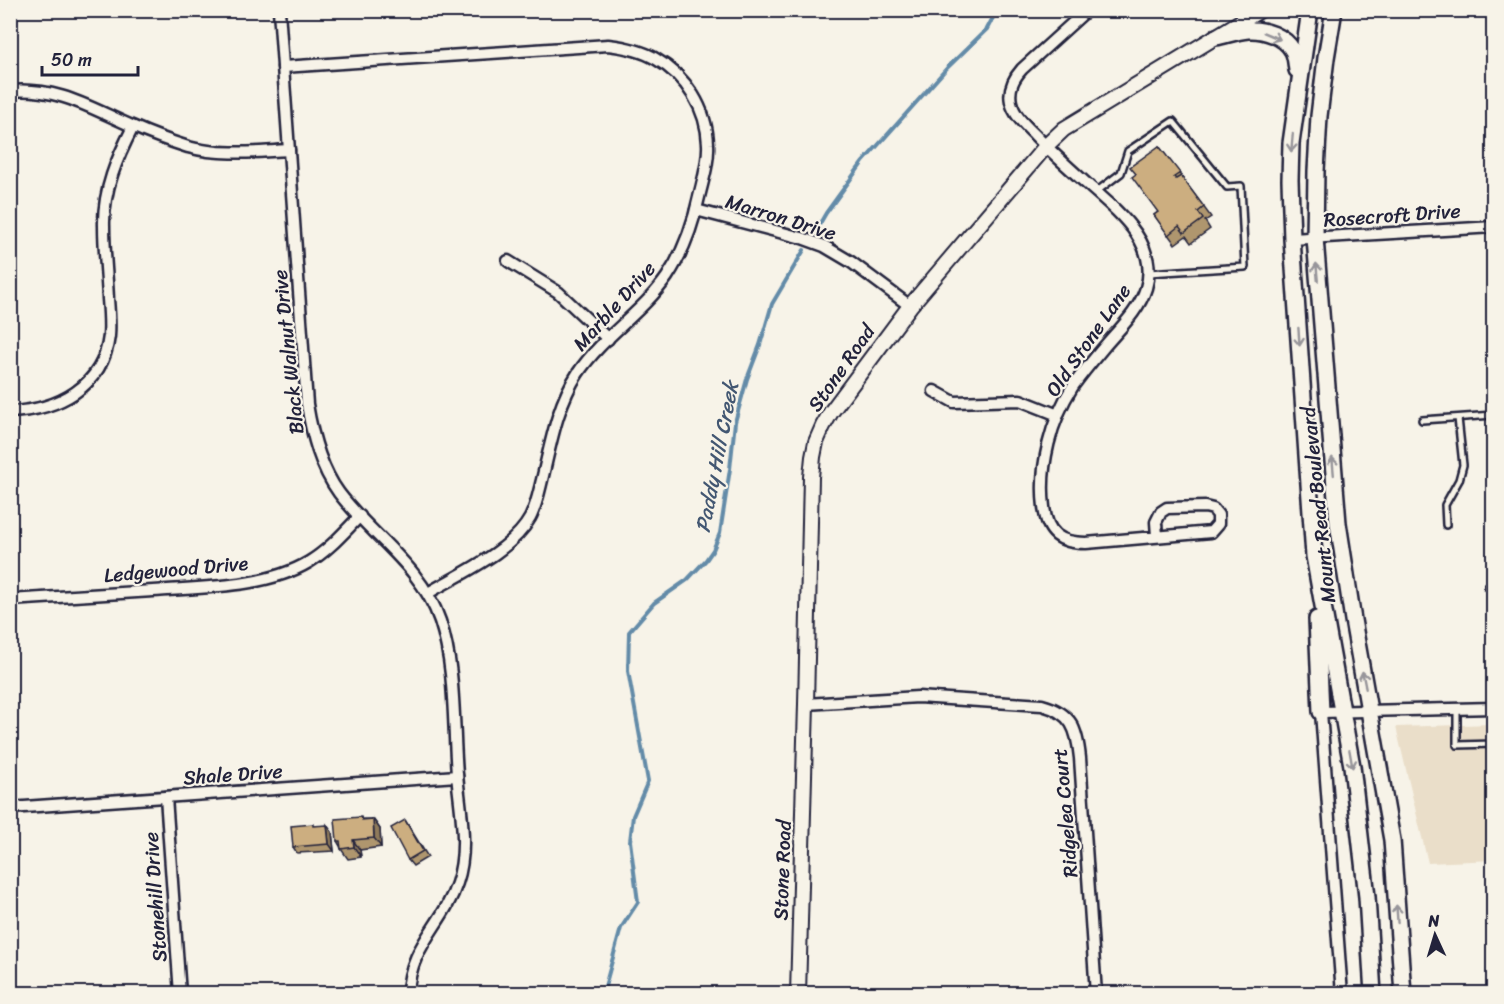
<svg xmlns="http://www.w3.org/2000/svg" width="1504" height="1004" font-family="Sriracha,sans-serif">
<rect width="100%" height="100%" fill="#f7f3e8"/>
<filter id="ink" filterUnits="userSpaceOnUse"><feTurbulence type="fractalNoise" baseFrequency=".0167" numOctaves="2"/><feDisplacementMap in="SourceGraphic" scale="12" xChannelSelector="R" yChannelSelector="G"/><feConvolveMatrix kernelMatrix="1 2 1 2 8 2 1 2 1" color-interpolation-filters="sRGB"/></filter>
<g filter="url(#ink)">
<path fill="#eadec9" d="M 1493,724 L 1493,860 L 1428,863 L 1396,727 Z"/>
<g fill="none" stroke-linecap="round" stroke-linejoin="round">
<g stroke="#648ba8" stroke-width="4">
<path d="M 815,232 L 826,213 L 863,162 L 947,68 L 987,29 L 997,10"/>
<path d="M 603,994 L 621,928 L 638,902 L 630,841 L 633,816 L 648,781 L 628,671 L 629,632 L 654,603 L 687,580 L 706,560 L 713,550 L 720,533 L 730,469 L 735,422 L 747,379 L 760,345 L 772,304 L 804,250"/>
</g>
<g stroke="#22223b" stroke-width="10">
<g id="service">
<path d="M 1096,192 L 1121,173 L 1128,151 L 1173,121 L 1227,187 L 1241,186 L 1245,267 L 1148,273"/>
<path d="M 1422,420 L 1494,415"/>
<path d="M 1446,525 L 1445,505 L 1459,480 L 1463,465 L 1458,418"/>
<path d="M 1488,587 L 1494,587"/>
<path d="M 1457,709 L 1457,745 L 1494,744"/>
</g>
</g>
<g stroke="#22223b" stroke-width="15">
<g id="minor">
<path d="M 279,10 L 307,404 C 312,435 320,467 339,493 C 373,538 421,565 440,621 C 456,669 453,724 457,774 C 460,811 469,847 457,883 C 444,924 409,946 408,994"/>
<path d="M 1087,10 L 1022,69 C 1014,78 1008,88 1011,102 C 1014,115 1025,125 1034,134 C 1051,152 1069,168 1087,184 C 1116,210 1160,243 1146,288 C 1139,311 1119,329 1104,347 C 1094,359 1083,372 1073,386 C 1051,420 1039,466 1044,507 C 1047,534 1060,543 1086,543 L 1211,532 L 1218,524 L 1218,515 L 1213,509 L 1205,507 L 1167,508 L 1161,512 L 1156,522 L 1157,536"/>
<path d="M 283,67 L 608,45 C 625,47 641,50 656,59 C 686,76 707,109 708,144 C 709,162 703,180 699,197 C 693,225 683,253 667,277 C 642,313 603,336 578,373 C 557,405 551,443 542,480 C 539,492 536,507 530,518 C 512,551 460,574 428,593"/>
<path d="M 10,91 C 59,87 90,108 132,126 C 150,134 169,141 188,147 C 221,156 255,152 289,150"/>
<path d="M 696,210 L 802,238 L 824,246 L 851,262 L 910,306"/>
<path d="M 1292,239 L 1494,227"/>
<path d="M 508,261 L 558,292 L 608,339"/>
<path d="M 934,391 L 954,402 L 1020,400 L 1058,415"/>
<path d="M 10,412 C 58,410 103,387 109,336 C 110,324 109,311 108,299 C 107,275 104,250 104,226 C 103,190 117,158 133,127"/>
<path d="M 10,600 C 58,597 105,594 153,591 C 201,587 266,588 309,562 C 329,550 344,532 360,516"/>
<path d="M 806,704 L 918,697 L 1042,705 C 1072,713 1077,729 1080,758 L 1096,994"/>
<path d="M 166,797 L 180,994"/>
<path d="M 10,808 L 457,776"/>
<path d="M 1342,994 L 1321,712 L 1494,708"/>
</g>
</g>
<g stroke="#22223b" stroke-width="18">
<path id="tertiary" d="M 798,994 L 806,704 L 811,477 L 813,457 L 816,442 L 823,426 L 831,412 L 910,306 L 1046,146 L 1064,129 L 1260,10"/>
</g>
<g stroke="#22223b" stroke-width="20">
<g id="secondary">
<path d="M 1310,10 L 1291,143 L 1290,180 L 1292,239 L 1314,556 L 1352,766 L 1367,897 L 1373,994"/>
<path d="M 1334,10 L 1326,58 L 1319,116 L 1316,171 L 1315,238 L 1338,523 L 1353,620 L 1392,840 L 1403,994"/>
<path d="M 1216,37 C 1226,35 1237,31 1248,30 C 1264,29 1285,36 1293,51 C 1296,57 1296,64 1297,70"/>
<path d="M 1317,619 L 1321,712"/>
</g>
</g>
<use href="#service" stroke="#f7f3e8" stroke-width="5"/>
<use href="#minor" stroke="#f7f3e8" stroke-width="10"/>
<use href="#tertiary" stroke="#f7f3e8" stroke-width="14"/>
<use href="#secondary" stroke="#f7f3e8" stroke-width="15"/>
</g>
<g fill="#af966e" stroke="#22223b" stroke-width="1.5">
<path d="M 1159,146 L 1211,217 L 1205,221 L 1210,229 L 1191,243 L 1186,236 L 1175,244 L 1154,215 L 1158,212 L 1136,175 Z"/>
<path d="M 363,819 L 373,819 L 380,829 L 381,847 L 360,850 L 361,857 L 348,859 L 341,849 L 340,846 L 337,841 Z"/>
<path d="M 405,820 L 428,857 L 413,866 L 408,860 Z"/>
<path d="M 314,826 L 332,832 L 334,851 L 297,853 L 293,847 Z"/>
</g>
<g fill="#8f7a5a" stroke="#22223b" stroke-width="1.5">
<path d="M 373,819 L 380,829 L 381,847 L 374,838 Z"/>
<path d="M 327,825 L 332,832 L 334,851 L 329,844 Z"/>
<path d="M 353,840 L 360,850 L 361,857 L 354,847 Z"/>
</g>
<g fill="#ccae80" stroke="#22223b" stroke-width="1.5">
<path d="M 1159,146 L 1180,173 L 1174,177 L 1176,179 L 1181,176 L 1204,207 L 1198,212 L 1203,219 L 1184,233 L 1179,226 L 1168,235 L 1154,215 L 1158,212 L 1132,177 L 1136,174 L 1130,167 Z"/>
<path d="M 361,817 L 362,820 L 373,819 L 374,838 L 353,840 L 354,847 L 341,849 L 340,841 L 337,841 L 335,819 Z"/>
<path d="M 405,820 L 423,851 L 408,860 L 391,828 Z"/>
<path d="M 313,824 L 313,826 L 327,825 L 329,844 L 293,847 L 291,826 Z"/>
</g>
<defs><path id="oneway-shaft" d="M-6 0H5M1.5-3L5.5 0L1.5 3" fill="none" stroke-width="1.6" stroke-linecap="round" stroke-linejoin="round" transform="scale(1.5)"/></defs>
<g stroke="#97959a">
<use href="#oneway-shaft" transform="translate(1272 36) rotate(23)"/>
<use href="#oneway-shaft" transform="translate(1292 143) rotate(95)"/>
<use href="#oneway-shaft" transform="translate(1317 272) rotate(-95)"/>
<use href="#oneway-shaft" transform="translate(1299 337) rotate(86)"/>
<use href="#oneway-shaft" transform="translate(1333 466) rotate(-95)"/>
<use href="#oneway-shaft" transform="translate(1364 680) rotate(-101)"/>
<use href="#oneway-shaft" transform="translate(1351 759) rotate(80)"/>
<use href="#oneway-shaft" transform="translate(1397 914) rotate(-94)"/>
</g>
</g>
<g text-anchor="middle" stroke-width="4.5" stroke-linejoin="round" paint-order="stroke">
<g font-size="20" fill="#22223b" stroke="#f7f3e8">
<text transform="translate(1392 215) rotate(-4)" y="7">Rosecroft Drive</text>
<text transform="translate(781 217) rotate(17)" y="7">Marron Drive</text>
<text transform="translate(614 306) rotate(-48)" y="7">Marble Drive</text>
<text transform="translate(1088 340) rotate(-55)" y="7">Old Stone Lane</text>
<text transform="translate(288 352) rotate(-96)" y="7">Black Walnut Drive</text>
<text transform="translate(841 368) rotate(-55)" y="7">Stone Road</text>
<text transform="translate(1318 505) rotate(-96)" y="7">Mount Read Boulevard</text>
<text transform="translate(176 569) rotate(-5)" y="7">Ledgewood Drive</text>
<text transform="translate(233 774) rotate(-4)" y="7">Shale Drive</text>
<text transform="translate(1065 813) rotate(-95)" y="7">Ridgelea Court</text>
<text transform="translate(782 870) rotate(-88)" y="7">Stone Road</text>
<text transform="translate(155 897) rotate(-94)" y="7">Stonehill Drive</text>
</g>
<g font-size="21" font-style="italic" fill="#435772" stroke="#f7f3e8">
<text transform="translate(717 457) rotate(-79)" y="7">Paddy Hill Creek</text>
</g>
</g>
<rect width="1504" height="1004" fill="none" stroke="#f7f3e8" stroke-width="36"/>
<rect x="18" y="18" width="1468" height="968" fill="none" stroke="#22223b" stroke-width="2" filter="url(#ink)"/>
<g transform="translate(1435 935) rotate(356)" stroke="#f7f3e8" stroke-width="4.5" paint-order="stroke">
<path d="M0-4.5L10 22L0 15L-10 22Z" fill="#22223b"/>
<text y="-9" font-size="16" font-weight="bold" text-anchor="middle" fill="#22223b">N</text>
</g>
<path d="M42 66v9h96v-9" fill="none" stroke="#22223b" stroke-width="3"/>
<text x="51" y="66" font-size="18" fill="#22223b" stroke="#f7f3e8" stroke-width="4.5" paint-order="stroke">50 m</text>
</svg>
